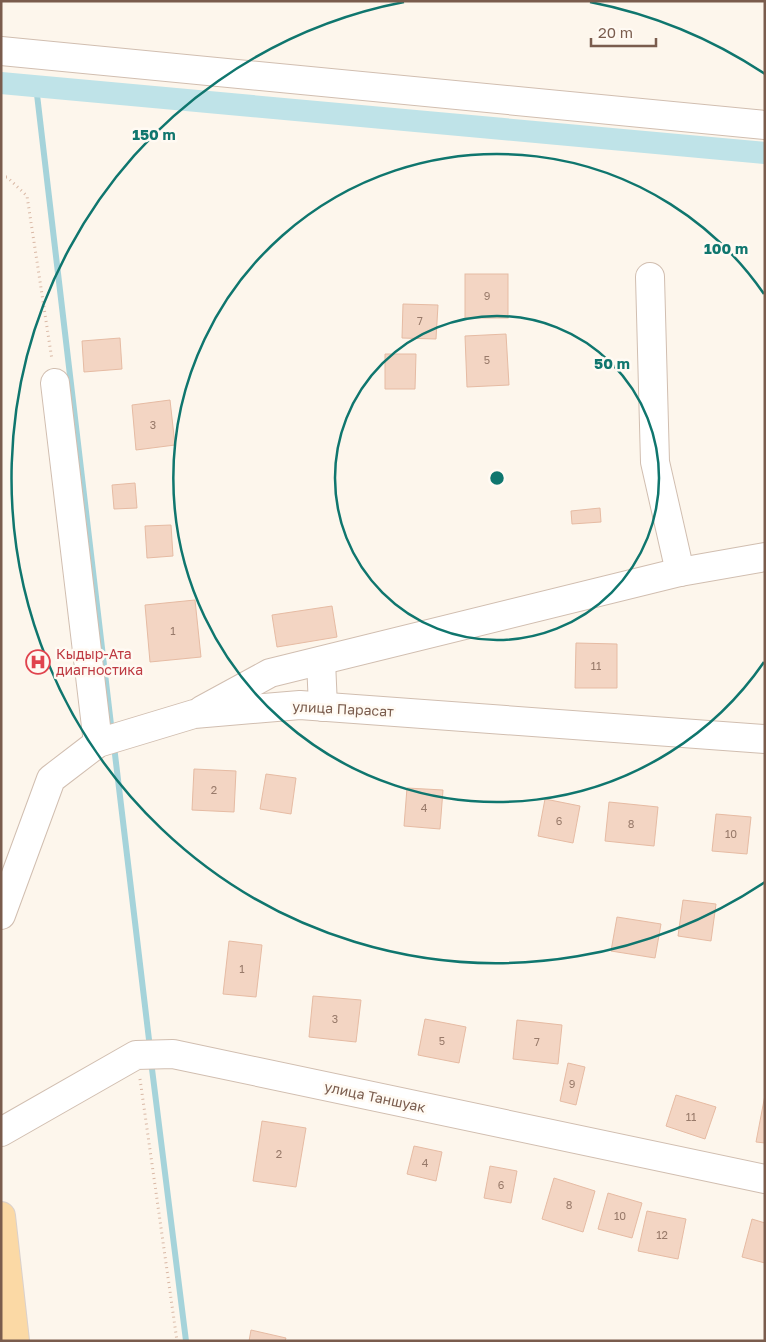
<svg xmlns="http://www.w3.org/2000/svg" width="766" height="1342" font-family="'Golos Text',sans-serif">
<rect width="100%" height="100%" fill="#fdf6ec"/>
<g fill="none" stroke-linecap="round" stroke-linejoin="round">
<g stroke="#a5d3da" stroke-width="6">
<path d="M 36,86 L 112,733"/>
<path d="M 114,746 L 150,1048"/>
<path d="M 151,1061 L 186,1341"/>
</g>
<path stroke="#bfe3e8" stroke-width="22" d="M 1,83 L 765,153"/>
</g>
<g fill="#f3d5c3" stroke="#e6bba3">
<rect x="465" y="274" width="43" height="44"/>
<path d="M 403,304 L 438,305 L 436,339 L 402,338 Z"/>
<path d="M 506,334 L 509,385 L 467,387 L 465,336 Z"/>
<path d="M 120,338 L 122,369 L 84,372 L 82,341 Z"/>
<path d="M 385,354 L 416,354 L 415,389 L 385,389 Z"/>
<path d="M 170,400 L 175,445 L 136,450 L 132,405 Z"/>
<path d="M 135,483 L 137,508 L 114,509 L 112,485 Z"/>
<path d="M 600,508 L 601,522 L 572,524 L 571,511 Z"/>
<path d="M 171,525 L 173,556 L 147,558 L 145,526 Z"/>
<path d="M 195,600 L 201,657 L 150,662 L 145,605 Z"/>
<path d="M 332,606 L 337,637 L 277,647 L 272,615 Z"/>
<path d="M 576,643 L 617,644 L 617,688 L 575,688 Z"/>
<path d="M 194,769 L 236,771 L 234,812 L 192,810 Z"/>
<path d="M 266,774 L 296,778 L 291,814 L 260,809 Z"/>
<path d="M 407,788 L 443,790 L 440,829 L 404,826 Z"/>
<path d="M 545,799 L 580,806 L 573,843 L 538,836 Z"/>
<path d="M 609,802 L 658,807 L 654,846 L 605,841 Z"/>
<path d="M 716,814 L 751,817 L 747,854 L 712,851 Z"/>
<path d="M 683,900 L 716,904 L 711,941 L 678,936 Z"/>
<path d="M 617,917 L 661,924 L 655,958 L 611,951 Z"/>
<path d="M 229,941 L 262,945 L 256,997 L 223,994 Z"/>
<path d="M 313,996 L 361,1000 L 356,1042 L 309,1037 Z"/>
<path d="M 425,1019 L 466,1027 L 459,1063 L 418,1055 Z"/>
<path d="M 517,1020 L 562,1025 L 558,1064 L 513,1059 Z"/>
<path d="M 568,1063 L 585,1067 L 576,1105 L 560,1101 Z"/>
<path d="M 676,1095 L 716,1107 L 705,1139 L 666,1126 Z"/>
<path d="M 765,1095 L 765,1143 L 756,1142 Z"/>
<path d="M 262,1121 L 306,1128 L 296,1187 L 253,1181 Z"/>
<path d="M 414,1146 L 442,1152 L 436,1181 L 407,1174 Z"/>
<path d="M 490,1166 L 517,1171 L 511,1203 L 484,1198 Z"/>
<path d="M 554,1178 L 595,1191 L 583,1232 L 542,1219 Z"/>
<path d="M 608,1193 L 642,1203 L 632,1238 L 598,1229 Z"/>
<path d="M 647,1211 L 686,1219 L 678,1259 L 638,1251 Z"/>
<path d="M 752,1219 L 765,1223 L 765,1263 L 742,1257 Z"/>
<path d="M 251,1330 L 286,1338 L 285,1341 L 249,1341 Z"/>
</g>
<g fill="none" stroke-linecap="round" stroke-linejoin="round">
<g stroke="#d1beb0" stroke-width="30">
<g id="minor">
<path d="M 1,51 L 765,125"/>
<path d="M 650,277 L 655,462 L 680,572"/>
<path d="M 55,383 L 98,743"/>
<path d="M 321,661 L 323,707"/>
<path d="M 202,710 L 270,673 L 680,572 L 765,557"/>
<path d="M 1,915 L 51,779 L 98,743 L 194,714 L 300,705 L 765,739"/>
<path d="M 1,1132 L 136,1055 L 173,1054 L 765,1179"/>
</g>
</g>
<g stroke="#dad1cd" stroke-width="30">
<path id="major" d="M 1,1216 L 15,1341"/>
</g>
<g stroke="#d9b8a5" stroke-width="3" stroke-dasharray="1 4" stroke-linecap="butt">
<path d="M 1,177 L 7,177 L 27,196 L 52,360"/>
<path d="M 140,1079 L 177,1341"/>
</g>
<use href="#minor" stroke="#fff" stroke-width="28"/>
<use href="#major" stroke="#fbd9a5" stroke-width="28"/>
</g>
<g fill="none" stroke="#0f766e" stroke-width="2.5">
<circle cx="497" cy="478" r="162"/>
<path d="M764 662A324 324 0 1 1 764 294"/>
<path d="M765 882A485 485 0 1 1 404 2M590 2A485 485 0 0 1 765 74"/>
</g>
<defs>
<g id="hospital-ring" transform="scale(1.25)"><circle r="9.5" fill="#fffaf3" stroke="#e0444e" stroke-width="1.5"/><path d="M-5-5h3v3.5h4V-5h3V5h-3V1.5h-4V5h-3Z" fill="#e0444e"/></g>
</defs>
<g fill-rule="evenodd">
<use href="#hospital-ring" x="38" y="662"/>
</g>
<g text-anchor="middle" stroke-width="5" stroke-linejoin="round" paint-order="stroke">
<g font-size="11" fill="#987a6a">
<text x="487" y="300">9</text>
<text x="420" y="325">7</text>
<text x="487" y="364">5</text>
<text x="153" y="429">3</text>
<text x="173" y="635">1</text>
<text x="596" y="670">11</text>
<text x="214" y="794">2</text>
<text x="424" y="812">4</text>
<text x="559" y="825">6</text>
<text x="631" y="828">8</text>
<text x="731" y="838">10</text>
<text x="242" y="973">1</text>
<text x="335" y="1023">3</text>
<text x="442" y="1045">5</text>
<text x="537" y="1046">7</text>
<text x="572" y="1088">9</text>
<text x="691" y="1121">11</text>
<text x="279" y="1158">2</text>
<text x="425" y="1167">4</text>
<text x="501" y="1189">6</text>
<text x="569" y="1209">8</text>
<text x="620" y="1220">10</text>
<text x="662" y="1239">12</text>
</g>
<g font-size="14" fill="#be3a42" stroke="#fffaf3" text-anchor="start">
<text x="56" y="659">Кыдыр-Ата<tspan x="56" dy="16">диагностика</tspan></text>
</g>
<g font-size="14" fill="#7a5c4d" stroke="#fffaf3">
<text transform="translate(343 709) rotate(3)" y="5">улица Парасат</text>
<text transform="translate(375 1097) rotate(12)" y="5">улица Таншуак</text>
</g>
</g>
<circle cx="497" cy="478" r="8" fill="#0f766e" stroke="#fffaf3" stroke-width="2.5"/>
<g font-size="15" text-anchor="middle" font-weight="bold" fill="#0f766e" stroke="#fffaf3" stroke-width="5" stroke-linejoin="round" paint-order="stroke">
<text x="154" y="140">150 m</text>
<text x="726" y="254">100 m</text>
<text x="612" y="369">50 m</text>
</g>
<rect width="766" height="1342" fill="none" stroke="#7a5c4d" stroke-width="5"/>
<path d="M591 38v8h65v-8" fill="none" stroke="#7a5c4d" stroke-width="2.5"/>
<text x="598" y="38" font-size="15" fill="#7a5c4d" stroke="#fffaf3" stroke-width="4" paint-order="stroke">20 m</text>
</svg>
